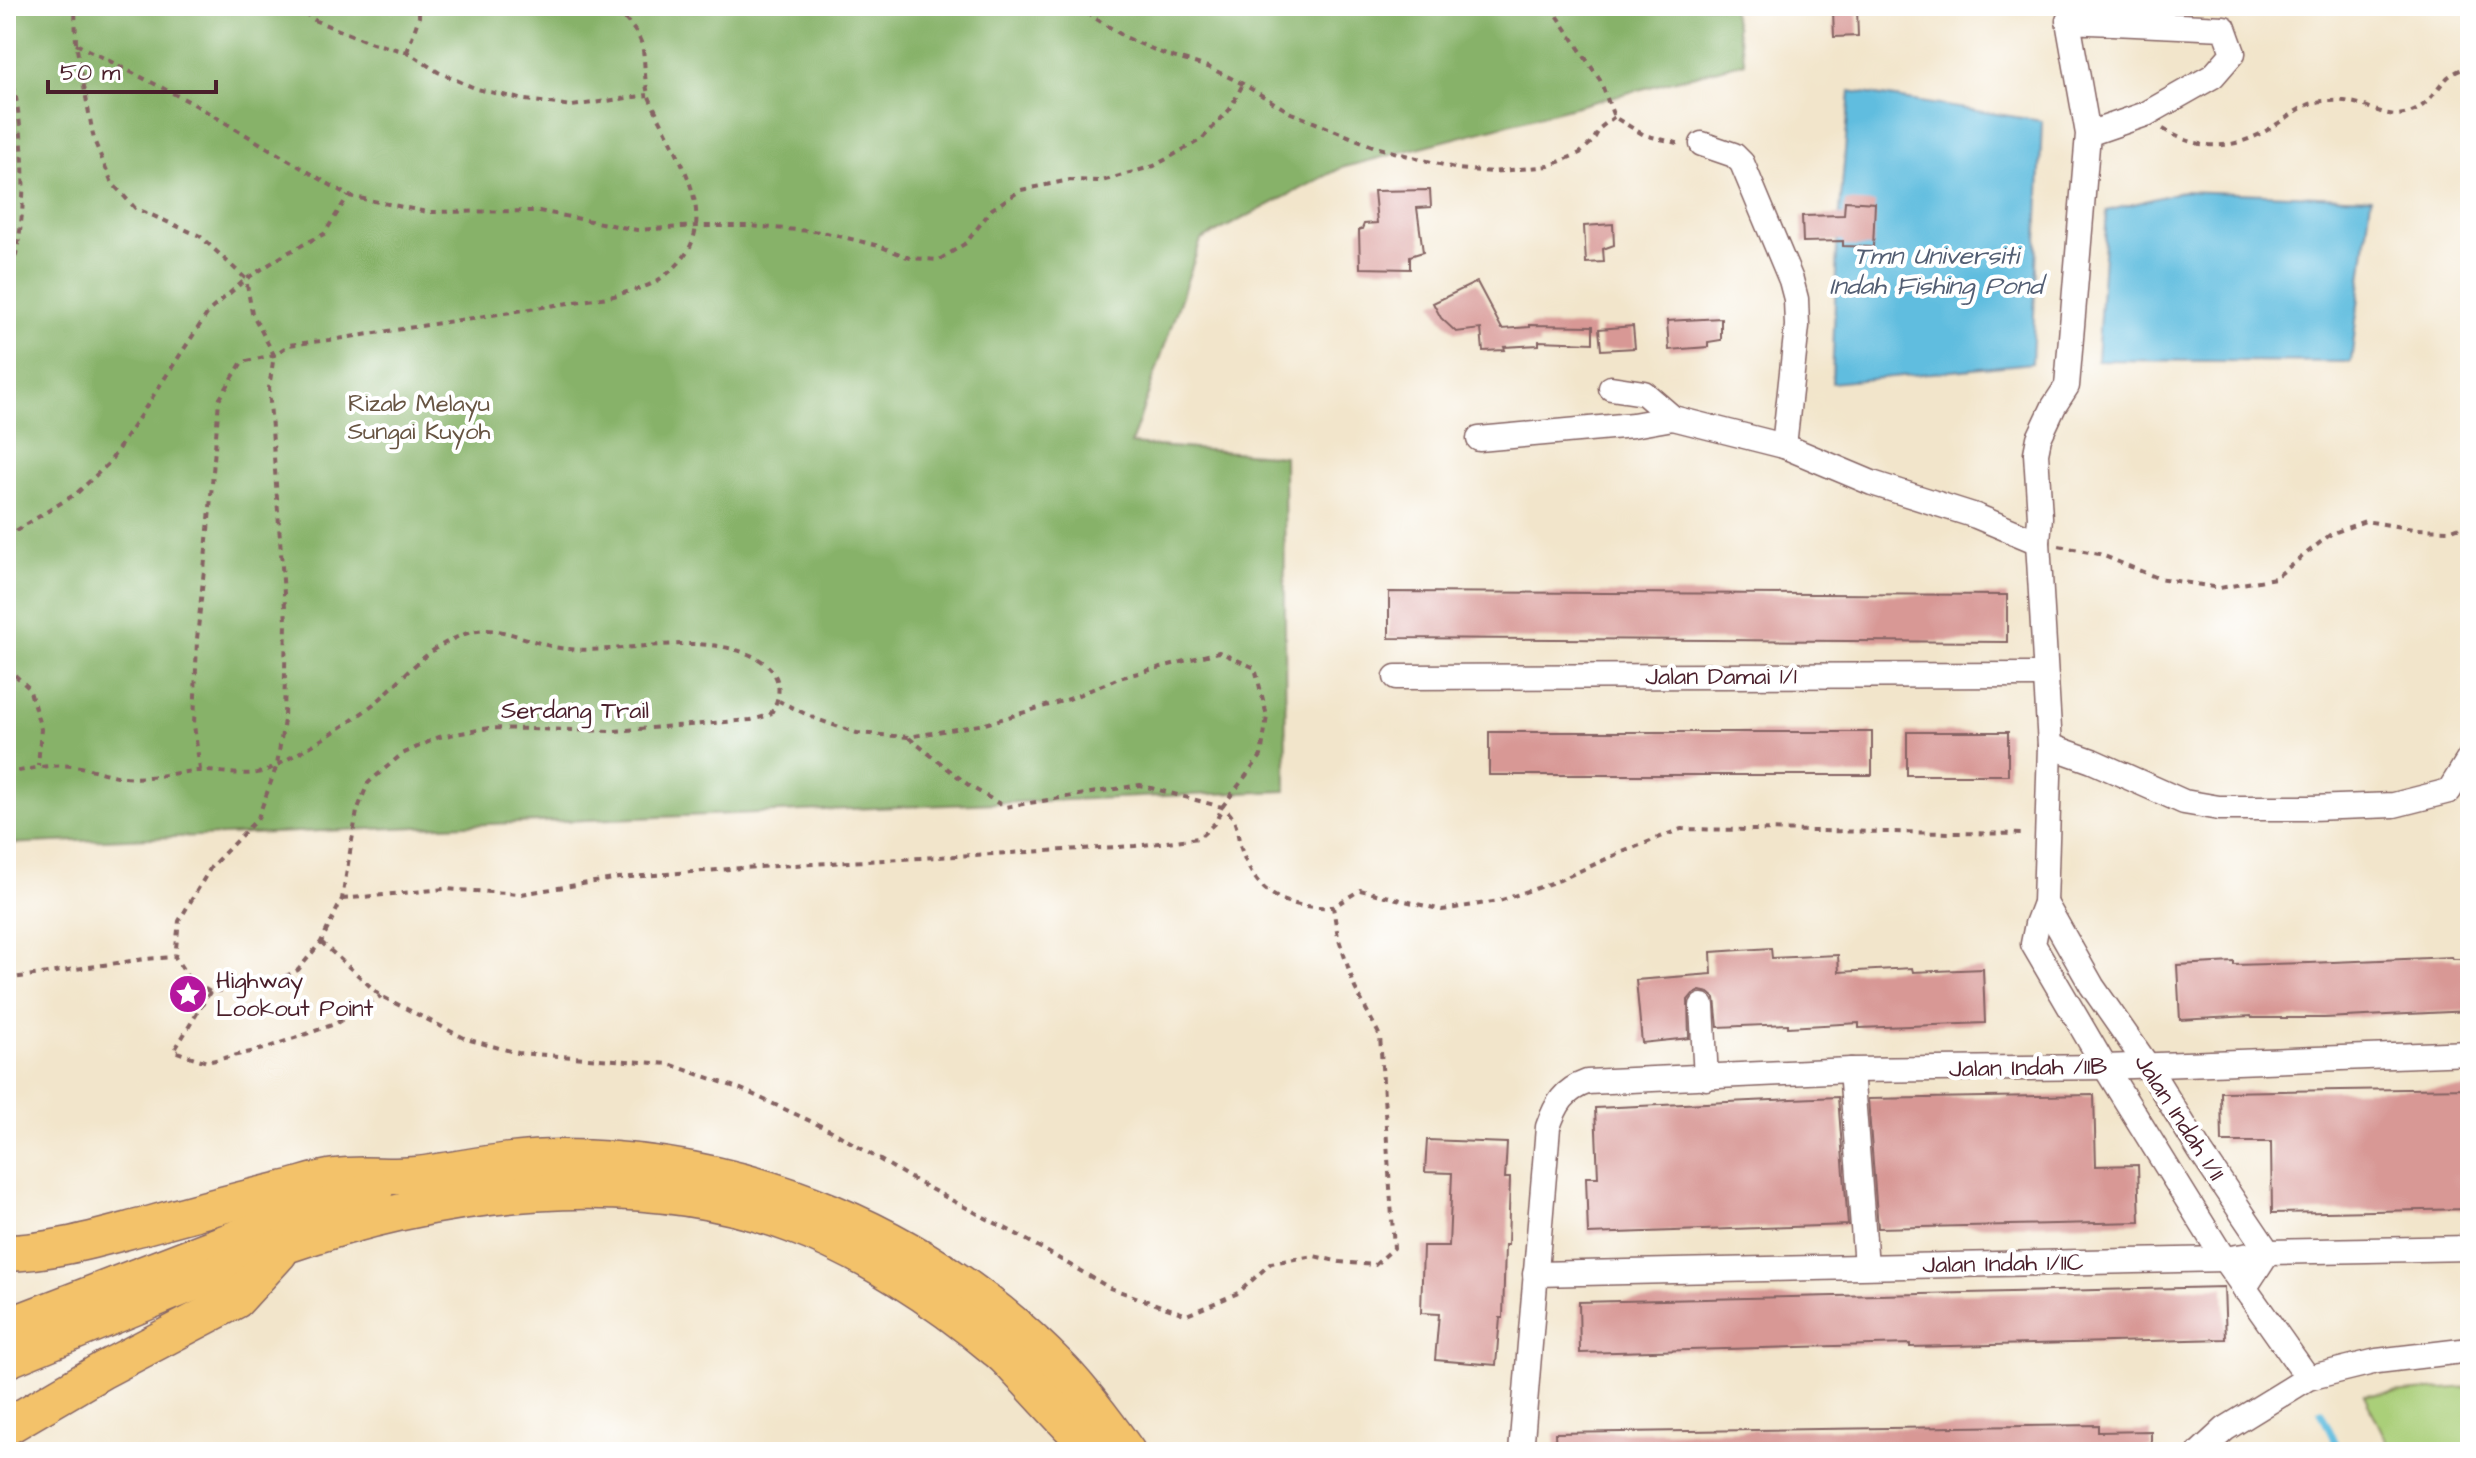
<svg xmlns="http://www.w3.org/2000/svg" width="2476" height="1458" font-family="'Architects Daughter',sans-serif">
<rect width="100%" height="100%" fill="#fff"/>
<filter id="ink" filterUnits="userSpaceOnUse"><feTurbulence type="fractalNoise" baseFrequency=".0125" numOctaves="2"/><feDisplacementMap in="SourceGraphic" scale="16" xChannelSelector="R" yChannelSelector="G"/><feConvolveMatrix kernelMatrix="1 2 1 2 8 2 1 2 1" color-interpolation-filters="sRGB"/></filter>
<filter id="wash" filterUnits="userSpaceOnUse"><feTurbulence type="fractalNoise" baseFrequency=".006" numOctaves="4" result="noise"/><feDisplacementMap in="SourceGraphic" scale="32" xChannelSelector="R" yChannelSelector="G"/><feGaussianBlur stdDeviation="1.8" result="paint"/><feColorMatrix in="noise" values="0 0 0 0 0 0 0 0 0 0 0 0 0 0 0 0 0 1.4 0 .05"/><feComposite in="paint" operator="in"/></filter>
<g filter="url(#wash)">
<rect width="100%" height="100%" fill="#f2e5cb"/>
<path fill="#aacf79" stroke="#7a7752" stroke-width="2" d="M 2470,1387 L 2470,1452 L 2392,1452 L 2364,1395 Z"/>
<path fill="#87b269" stroke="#68684a" stroke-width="2" d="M 6,6 L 1731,6 L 1745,62 L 1341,168 L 1201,240 L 1131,444 L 1284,456 L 1286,791 L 6,844 Z"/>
<g fill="#61bddf" stroke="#566e85" stroke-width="2">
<path d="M 1850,91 L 2042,121 L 2032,363 L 1832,383 L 1837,247 Z"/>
<path d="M 2183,191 L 2371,198 L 2351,362 L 2097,360 L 2107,211 Z"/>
</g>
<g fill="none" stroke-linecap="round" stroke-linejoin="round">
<path stroke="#61bddf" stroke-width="7" d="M 2321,1412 L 2340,1452"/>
</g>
<g id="blocks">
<g fill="#d89895">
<path d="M 1857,9 L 1858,36 L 1834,37 L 1833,10 Z"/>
<path d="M 1430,190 L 1431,207 L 1417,208 L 1423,252 L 1410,256 L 1410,269 L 1360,268 L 1359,230 L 1362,229 L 1364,224 L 1377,223 L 1374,191 Z"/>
<path d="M 1845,201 L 1875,203 L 1873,247 L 1843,246 L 1843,241 L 1803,242 L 1802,216 L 1844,215 Z"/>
<path d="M 1613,224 L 1614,245 L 1603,249 L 1604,262 L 1586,263 L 1584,226 Z"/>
<path d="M 1477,282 L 1502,329 L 1530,327 L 1530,325 L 1593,326 L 1593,343 L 1539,341 L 1539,345 L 1504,347 L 1505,350 L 1483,351 L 1481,329 L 1456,332 L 1441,318 L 1433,303 Z"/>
<path d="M 1721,318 L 1721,340 L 1708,342 L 1708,347 L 1669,350 L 1667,321 Z"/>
<path d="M 1633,326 L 1635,348 L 1601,350 L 1599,329 Z"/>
<path d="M 1389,592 L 2007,595 L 2007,642 L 1389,638 Z"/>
<rect x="1489" y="732" width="383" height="43"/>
<rect x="1907" y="732" width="101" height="43"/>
<path d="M 1771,948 L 1772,958 L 1838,955 L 1839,972 L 1912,968 L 1913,972 L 1983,969 L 1985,1023 L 1859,1028 L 1859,1023 L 1788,1027 L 1788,1024 L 1718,1027 L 1715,998 L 1709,993 L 1700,991 L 1693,994 L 1688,1000 L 1689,1038 L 1642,1043 L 1636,980 L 1712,974 L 1711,952 Z"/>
<path d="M 2452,957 L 2453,959 L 2470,959 L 2470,1011 L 2324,1018 L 2252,1018 L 2251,1016 L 2180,1020 L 2177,965 L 2234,962 L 2234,965 L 2309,963 Z"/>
<path d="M 2470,1088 L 2470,1209 L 2272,1213 L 2271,1142 L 2222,1142 L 2221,1092 Z"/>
<path d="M 2094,1095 L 2096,1166 L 2138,1165 L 2140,1222 L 1878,1228 L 1868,1099 Z"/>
<path d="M 1838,1097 L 1848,1225 L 1588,1234 L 1586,1177 L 1598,1177 L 1595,1108 Z"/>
<path d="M 1427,1140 L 1507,1143 L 1505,1178 L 1510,1178 L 1508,1245 L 1505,1245 L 1503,1318 L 1500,1318 L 1496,1365 L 1435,1360 L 1439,1314 L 1421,1313 L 1423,1246 L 1449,1246 L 1452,1173 L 1425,1172 Z"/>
<path d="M 2224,1287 L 2226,1339 L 1910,1347 L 1910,1344 L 1580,1353 L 1579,1302 Z"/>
<path d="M 2098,1425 L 2098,1432 L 2151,1431 L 2151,1448 L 2098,1450 L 2098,1452 L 1556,1452 L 1555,1433 Z"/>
</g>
</g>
</g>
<g filter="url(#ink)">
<use href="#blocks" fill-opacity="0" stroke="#856463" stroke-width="2"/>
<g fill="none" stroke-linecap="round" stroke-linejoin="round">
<g stroke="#856463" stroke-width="27">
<g id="minor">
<path d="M 2088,134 L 2146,114 L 2213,76 L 2233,53 L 2224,28 L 2068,21 L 2088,134 L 2067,386 L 2054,406 L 2039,438 L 2036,453 L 2040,517 L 2038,542 L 2050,746 L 2045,903 L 2037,924 L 2033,944 L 2105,1067 L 2224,1259 L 2308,1378"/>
<path d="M 1702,144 L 1734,155 L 1742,163 L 1791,280 L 1796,299 L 1797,326 L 1784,446"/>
<path d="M 1611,388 L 1644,393 L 1673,418 L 1784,446 L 1872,483 L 1976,516 L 2038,542"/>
<path d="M 1479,439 L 1633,425 L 1673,418"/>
<path d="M 1396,677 L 2045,675"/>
<path d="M 2050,746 L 2092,761 L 2184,802 L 2219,808 L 2311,808 L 2394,805 L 2449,791 L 2470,757"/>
<path d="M 2045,903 L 2092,986 L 2147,1065 L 2200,1151 L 2268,1252 L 2244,1289"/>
<path d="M 1702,1006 L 1706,1078"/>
<path d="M 1851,1070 L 1866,1266"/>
<path d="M 1535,1274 L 2224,1259 L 2268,1252 L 2470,1248"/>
<path d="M 1521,1452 L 1548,1127 C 1556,1104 1564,1090 1587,1082 L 1851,1070 L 2105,1067 L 2470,1053"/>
<path d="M 2200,1452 L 2225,1429 L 2308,1378 L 2377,1361 L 2470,1350"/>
</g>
</g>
<g stroke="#856463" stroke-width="39">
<g id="highway">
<path d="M 6,1253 C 53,1252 99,1238 145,1226 C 191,1213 236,1201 282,1190 C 300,1186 318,1179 336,1177 C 363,1173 390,1178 417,1175 C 464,1169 510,1158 558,1158 C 747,1157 930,1233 1062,1370 C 1086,1395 1107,1424 1127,1452"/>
<path d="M 6,1327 L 287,1219 L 375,1189"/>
<path d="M 6,1360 C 73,1332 140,1304 207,1277 C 233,1266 259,1254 286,1245 C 441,1191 632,1166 790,1224 C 862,1250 938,1300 996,1349 C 1007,1357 1016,1369 1026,1379 C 1045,1400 1064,1420 1084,1441 L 1091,1452"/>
<path d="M 6,1427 L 103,1370 L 236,1300 L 279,1253"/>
</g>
</g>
<g stroke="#856463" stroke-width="4" stroke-dasharray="6 6" stroke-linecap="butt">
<path d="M 294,6 L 316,21 L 372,43 L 407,52 L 438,72 L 477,89 L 525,100 L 572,106 L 648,95"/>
<path d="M 1076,6 L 1125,37 L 1166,55 L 1208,67 L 1243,84 L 1291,113 L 1375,147 L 1458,169 L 1492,172 L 1549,166 L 1580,153 L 1593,141 L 1600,128 L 1614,117"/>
<path d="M 1551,6 L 1600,80 L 1614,117 L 1644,135 L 1681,144"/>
<path d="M 6,32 L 12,6"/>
<path d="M 76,44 L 192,103 L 349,196 L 427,212 L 539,211 L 637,230 L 697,226 L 751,226 L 823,232 L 879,246 L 910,258 L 939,260 L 966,243 L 992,209 L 1021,190 L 1070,180 L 1102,181 L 1154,166 L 1202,139 L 1230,109 L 1243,84"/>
<path d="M 6,49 C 25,129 33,211 6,291"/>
<path d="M 407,52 L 419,17 L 419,6"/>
<path d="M 2163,129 C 2203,153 2238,150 2277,124 C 2293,114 2305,102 2325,101 C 2333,101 2342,100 2350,102 C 2371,105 2386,120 2408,113 C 2426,109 2436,89 2448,77 C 2454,72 2463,69 2470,66"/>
<path d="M 6,537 L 77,493 L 109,463 L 209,311 L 246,279 L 289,252 L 324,234 L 348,196"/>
<path d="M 2059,546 L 2099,554 L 2158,578 L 2220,588 L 2275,578 L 2331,534 L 2365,521 L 2413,529 L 2452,530 L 2470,523"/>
<path d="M 6,667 L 29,688 L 41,729 L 38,766"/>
<path d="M 909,738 L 971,787 L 1005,807 L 1140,785 L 1222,807 C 1237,817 1236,828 1240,845 C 1254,894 1284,909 1333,907"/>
<path d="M 200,770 L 194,725 L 197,639 L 209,520 L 219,400 L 242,362 L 274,355 L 289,345 L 337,339 L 614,296 C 627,291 643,289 655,282 C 736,233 678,161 650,99 C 643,83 646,62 642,45 C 637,29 623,17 612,6"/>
<path d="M 6,774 C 28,769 49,764 72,766 C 90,767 107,776 125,777 C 148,780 174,772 197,771 C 217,770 237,776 257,773 C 270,771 284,761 295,755 C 325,738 355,720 381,698 C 401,679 421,656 445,643 C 458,636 470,631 485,630 C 513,630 540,647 568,649 C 625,654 693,632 748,654 C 778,666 787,688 770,715 L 751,720 L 614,731 L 489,728 L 439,737 L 402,754 L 368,783 L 357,811 L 342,899 L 321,942 L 298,970 L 268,985 L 210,992 L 189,979 L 175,957 L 179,921 L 211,867 L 258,818 L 277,765 L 284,720 L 286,621 L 269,388 L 274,355 L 252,313 L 246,279 L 200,236 L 135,208 L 112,183 L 94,140 L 76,44 L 75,6"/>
<path d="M 342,899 L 444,889 L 521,894 L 619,878 L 741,868 L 1135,846 L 1199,838 L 1216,822 L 1222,807 L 1261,756 L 1267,716 L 1255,668 L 1219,652 L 1119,678 L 1069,699 L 985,724 L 908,737 L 857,733 L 816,719 L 779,701"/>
<path d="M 321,942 L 381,996 L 466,1039 L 518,1053 L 669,1064 L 741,1089 L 832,1131 L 917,1182 L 1020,1236 L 1110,1288 L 1187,1315 L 1238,1293 L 1271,1263 L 1314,1256 L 1340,1262 L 1375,1265 L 1394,1248 L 1380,1036 L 1355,988 L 1338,937 L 1333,907 L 1360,890 L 1442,910 L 1499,901 L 1560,880 L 1615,855 L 1681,829 L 2025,834"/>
<path d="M 6,979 L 145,959 L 175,957"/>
<path d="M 210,992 L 174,1051 L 207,1062 L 263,1049 L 335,1024 L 381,996"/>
</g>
<use href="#minor" stroke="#fff" stroke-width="24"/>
<use href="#highway" stroke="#f3c26a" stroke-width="36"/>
</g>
</g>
<defs>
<g id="sight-disc" transform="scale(2)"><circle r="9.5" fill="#b5179e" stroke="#fff"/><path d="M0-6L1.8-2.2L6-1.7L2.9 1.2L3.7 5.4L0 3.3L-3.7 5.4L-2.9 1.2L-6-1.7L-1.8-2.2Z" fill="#fff"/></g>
</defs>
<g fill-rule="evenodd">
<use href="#sight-disc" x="188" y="994"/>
</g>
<g text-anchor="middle" stroke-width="8" stroke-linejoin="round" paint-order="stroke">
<g font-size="24" fill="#675442" stroke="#fff">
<text x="419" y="411">Rizab Melayu<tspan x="419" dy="28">Sungai Kuyoh</tspan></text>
</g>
<g font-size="24" fill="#4a1f2b" stroke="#fff">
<text x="1721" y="684">Jalan Damai 1/1</text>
<text x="575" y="718">Serdang Trail</text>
<text transform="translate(2028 1067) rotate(-1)" y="8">Jalan Indah /11B</text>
<text transform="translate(2180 1117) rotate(57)" y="8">Jalan Indah 1/11</text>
<text transform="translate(2003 1263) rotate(-1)" y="8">Jalan Indah 1/11C</text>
</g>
<g font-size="24" fill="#4a1f2b" stroke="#fff" text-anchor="start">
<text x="216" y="988">Highway<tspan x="216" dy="28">Lookout Point</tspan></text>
</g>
<g font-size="26" font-style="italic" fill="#535e73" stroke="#fff">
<text x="1936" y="264">Tmn Universiti<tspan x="1936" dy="30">Indah Fishing Pond</tspan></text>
</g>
</g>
<rect width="2476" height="1458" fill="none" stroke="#fff" stroke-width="32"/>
<path d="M48 80v12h168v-12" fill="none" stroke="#4a1f2b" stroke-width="4"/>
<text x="60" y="80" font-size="24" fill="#4a1f2b" stroke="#ffffff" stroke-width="6" paint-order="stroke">50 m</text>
</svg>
